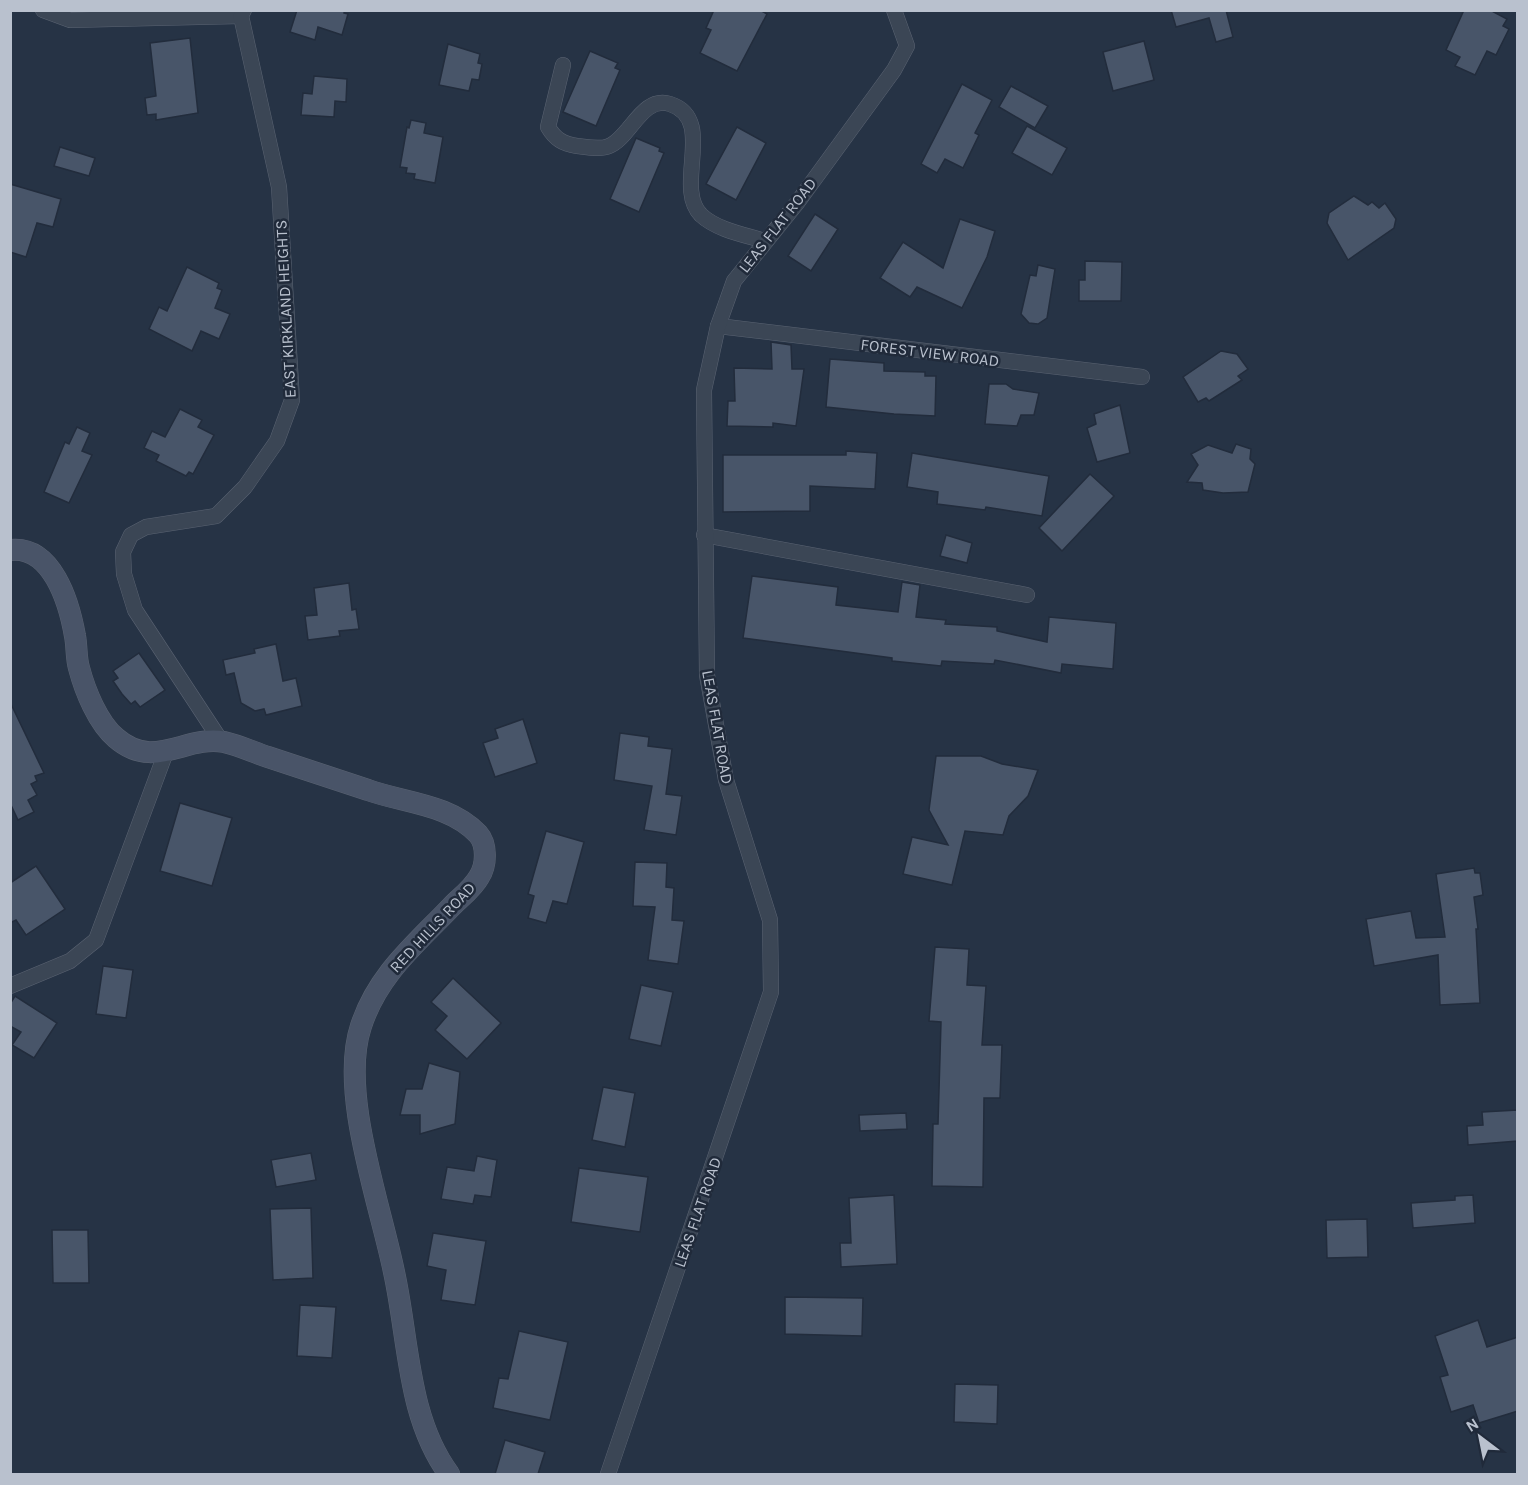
<svg xmlns="http://www.w3.org/2000/svg" width="1528" height="1485" font-family="Karla,sans-serif">
<rect width="100%" height="100%" fill="#263345"/>
<g fill="#485569" stroke="#222c3c" stroke-width="1.5">
<path d="M 297,10 L 345,10 L 344,13 L 348,14 L 342,35 L 318,27 L 315,40 L 290,32 Z"/>
<path d="M 714,10 L 760,10 L 767,14 L 737,71 L 700,53 L 711,30 L 706,28 Z"/>
<path d="M 1171,10 L 1226,10 L 1233,37 L 1216,42 L 1209,18 L 1176,27 Z"/>
<path d="M 1464,10 L 1490,10 L 1507,19 L 1503,26 L 1509,29 L 1496,55 L 1487,51 L 1475,75 L 1455,66 L 1460,57 L 1446,50 Z"/>
<path d="M 190,38 L 198,113 L 156,120 L 156,114 L 147,115 L 145,98 L 156,96 L 150,43 Z"/>
<path d="M 1144,41 L 1154,80 L 1113,91 L 1103,52 Z"/>
<path d="M 448,44 L 480,54 L 478,63 L 482,64 L 479,80 L 472,79 L 469,91 L 439,85 Z"/>
<path d="M 590,51 L 618,63 L 615,68 L 620,70 L 596,126 L 563,112 Z"/>
<path d="M 314,76 L 347,79 L 346,102 L 335,101 L 334,117 L 301,115 L 303,93 L 312,94 Z"/>
<path d="M 962,84 L 992,100 L 975,133 L 979,135 L 963,168 L 945,159 L 937,173 L 921,164 Z"/>
<path d="M 1011,86 L 1048,106 L 1035,128 L 999,107 Z"/>
<path d="M 411,120 L 426,123 L 424,133 L 443,137 L 435,183 L 414,179 L 415,174 L 406,173 L 407,168 L 400,167 L 407,127 L 409,128 Z"/>
<path d="M 1027,126 L 1067,148 L 1052,175 L 1012,153 Z"/>
<path d="M 737,127 L 766,143 L 736,200 L 706,184 Z"/>
<path d="M 636,138 L 660,148 L 659,151 L 664,153 L 639,212 L 610,199 Z"/>
<path d="M 60,147 L 95,158 L 89,176 L 54,166 Z"/>
<path d="M 10,184 L 61,199 L 53,227 L 37,223 L 26,257 L 10,252 Z"/>
<path d="M 1354,196 L 1368,205 L 1372,202 L 1379,208 L 1385,203 L 1396,219 L 1394,228 L 1348,260 L 1327,223 L 1329,213 Z"/>
<path d="M 815,214 L 838,229 L 811,271 L 788,256 Z"/>
<path d="M 960,219 L 995,231 L 987,257 L 962,308 L 917,287 L 910,297 L 880,278 L 903,242 L 943,268 Z"/>
<path d="M 1085,261 L 1122,262 L 1121,301 L 1079,301 L 1079,280 L 1085,280 Z"/>
<path d="M 1038,265 L 1055,269 L 1047,318 L 1038,324 L 1029,323 L 1021,314 L 1030,275 L 1036,276 Z"/>
<path d="M 187,267 L 219,283 L 217,288 L 222,290 L 215,308 L 230,314 L 219,339 L 201,331 L 192,351 L 149,329 L 159,307 L 167,311 Z"/>
<path d="M 771,342 L 791,345 L 792,369 L 804,369 L 796,426 L 773,423 L 773,427 L 727,426 L 728,401 L 735,401 L 734,368 L 772,369 Z"/>
<path d="M 1221,351 L 1237,354 L 1248,369 L 1238,376 L 1242,380 L 1209,401 L 1206,398 L 1198,402 L 1183,377 Z"/>
<path d="M 830,359 L 884,363 L 884,371 L 925,372 L 925,376 L 936,376 L 935,416 L 894,414 L 826,407 Z"/>
<path d="M 989,384 L 1006,384 L 1013,389 L 1039,393 L 1034,415 L 1021,415 L 1017,426 L 985,424 Z"/>
<path d="M 1120,405 L 1130,453 L 1097,462 L 1087,428 L 1096,424 L 1094,414 Z"/>
<path d="M 180,409 L 202,420 L 198,427 L 214,435 L 193,474 L 189,472 L 186,476 L 156,461 L 159,455 L 144,448 L 152,431 L 165,437 Z"/>
<path d="M 77,427 L 90,433 L 82,451 L 92,455 L 69,503 L 44,492 L 65,442 L 69,444 Z"/>
<path d="M 1236,444 L 1251,449 L 1250,459 L 1255,464 L 1248,492 L 1223,493 L 1203,490 L 1202,483 L 1187,482 L 1198,465 L 1191,454 L 1208,445 L 1232,453 Z"/>
<path d="M 846,451 L 877,453 L 875,489 L 810,486 L 810,511 L 723,512 L 723,455 L 846,455 Z"/>
<path d="M 912,453 L 1049,476 L 1042,516 L 986,507 L 985,510 L 937,504 L 938,492 L 907,487 Z"/>
<path d="M 1090,474 L 1114,496 L 1062,551 L 1039,528 Z"/>
<path d="M 946,535 L 972,543 L 967,563 L 940,556 Z"/>
<path d="M 752,576 L 838,587 L 836,605 L 898,612 L 902,582 L 920,585 L 916,617 L 946,620 L 945,624 L 997,627 L 997,631 L 1047,642 L 1049,617 L 1116,623 L 1113,669 L 1062,664 L 1061,673 L 995,660 L 994,664 L 942,661 L 941,666 L 892,661 L 892,658 L 743,638 Z"/>
<path d="M 349,583 L 352,610 L 356,609 L 359,629 L 339,631 L 340,636 L 308,640 L 305,616 L 317,615 L 314,588 Z"/>
<path d="M 276,644 L 283,681 L 296,678 L 302,706 L 266,715 L 264,709 L 255,711 L 241,703 L 234,673 L 226,675 L 223,660 L 255,653 L 254,649 Z"/>
<path d="M 139,653 L 165,690 L 140,707 L 135,701 L 131,704 L 122,694 L 113,681 L 118,678 L 113,671 Z"/>
<path d="M 10,702 L 44,773 L 35,776 L 37,781 L 31,784 L 37,795 L 28,800 L 34,812 L 18,820 L 10,803 Z"/>
<path d="M 523,719 L 537,763 L 495,777 L 483,743 L 498,738 L 495,729 Z"/>
<path d="M 620,733 L 649,737 L 648,746 L 672,749 L 666,794 L 682,796 L 676,835 L 644,830 L 652,786 L 614,780 Z"/>
<path d="M 936,756 L 981,756 L 1002,764 L 1038,770 L 1028,796 L 1009,816 L 1003,835 L 965,831 L 952,885 L 903,874 L 912,837 L 948,845 L 929,810 Z"/>
<path d="M 180,803 L 232,818 L 212,886 L 160,871 Z"/>
<path d="M 546,831 L 584,842 L 567,904 L 553,901 L 546,923 L 528,918 L 534,896 L 528,894 Z"/>
<path d="M 635,862 L 667,863 L 666,887 L 674,888 L 672,920 L 684,921 L 678,964 L 648,960 L 655,907 L 633,906 Z"/>
<path d="M 36,866 L 65,909 L 26,935 L 16,920 L 10,923 L 10,883 Z"/>
<path d="M 1474,868 L 1475,873 L 1480,873 L 1483,895 L 1474,897 L 1478,929 L 1476,929 L 1480,1003 L 1440,1005 L 1438,955 L 1374,966 L 1366,919 L 1411,911 L 1416,938 L 1445,937 L 1436,874 Z"/>
<path d="M 935,947 L 969,949 L 967,985 L 986,986 L 982,1045 L 1002,1045 L 1000,1098 L 984,1098 L 983,1187 L 932,1186 L 933,1124 L 938,1124 L 941,1022 L 929,1021 Z"/>
<path d="M 103,966 L 133,970 L 126,1018 L 96,1014 Z"/>
<path d="M 453,978 L 501,1023 L 467,1059 L 435,1030 L 447,1016 L 431,1002 Z"/>
<path d="M 641,985 L 673,992 L 661,1046 L 629,1039 Z"/>
<path d="M 15,996 L 57,1023 L 34,1058 L 12,1045 L 21,1032 L 10,1026 L 10,1004 Z"/>
<path d="M 429,1063 L 460,1072 L 455,1124 L 420,1134 L 420,1115 L 400,1115 L 406,1089 L 422,1089 Z"/>
<path d="M 603,1087 L 635,1093 L 625,1147 L 592,1140 Z"/>
<path d="M 1518,1110 L 1518,1141 L 1468,1145 L 1467,1126 L 1483,1125 L 1482,1112 Z"/>
<path d="M 906,1113 L 907,1129 L 860,1131 L 859,1115 Z"/>
<path d="M 311,1153 L 316,1180 L 276,1187 L 271,1160 Z"/>
<path d="M 477,1156 L 497,1160 L 491,1197 L 475,1195 L 473,1204 L 441,1199 L 447,1167 L 474,1171 Z"/>
<path d="M 579,1168 L 648,1177 L 640,1232 L 571,1222 Z"/>
<path d="M 894,1195 L 897,1264 L 841,1267 L 840,1243 L 851,1243 L 849,1198 Z"/>
<path d="M 1473,1195 L 1475,1223 L 1413,1228 L 1411,1203 L 1455,1200 L 1455,1196 Z"/>
<path d="M 311,1208 L 313,1278 L 273,1280 L 270,1209 Z"/>
<path d="M 1367,1219 L 1368,1257 L 1327,1258 L 1326,1220 Z"/>
<path d="M 52,1230 L 88,1230 L 89,1283 L 53,1283 Z"/>
<path d="M 433,1233 L 486,1241 L 475,1305 L 441,1300 L 446,1270 L 427,1266 Z"/>
<path d="M 785,1297 L 863,1298 L 862,1336 L 785,1334 Z"/>
<path d="M 300,1305 L 336,1307 L 332,1358 L 297,1356 Z"/>
<path d="M 1478,1320 L 1487,1347 L 1518,1337 L 1518,1411 L 1479,1423 L 1473,1405 L 1451,1412 L 1440,1377 L 1448,1375 L 1435,1336 Z"/>
<path d="M 519,1331 L 568,1342 L 550,1420 L 493,1408 L 499,1378 L 508,1379 Z"/>
<path d="M 955,1384 L 998,1385 L 997,1424 L 954,1422 Z"/>
<path d="M 505,1440 L 545,1452 L 538,1474 L 495,1474 Z"/>
</g>
<g fill="none" stroke-linecap="round" stroke-linejoin="round">
<g stroke="#5a6372" stroke-width="16">
<g id="street">
<path d="M 43,10 L 70,20 L 241,16"/>
<path d="M 563,65 L 548,127 C 555,139 563,144 577,146 C 587,147 600,150 609,146 C 630,138 642,95 670,104 C 717,119 673,187 701,215 C 717,230 745,235 765,241"/>
<path d="M 718,326 L 1142,377"/>
<path d="M 704,535 L 1027,595"/>
<path d="M 221,741 L 135,610 L 124,574 L 123,552 L 131,535 L 146,527 L 216,516 L 245,487 L 277,441 L 292,400 L 279,187 L 241,16 L 244,10"/>
<path d="M 10,986 L 70,961 L 96,940 L 166,752"/>
<path d="M 608,1474 L 771,992 L 770,920 L 726,780 L 707,675 L 704,390 L 718,326 L 734,281 L 797,203 L 894,70 L 907,46 L 894,10"/>
</g>
</g>
<g stroke="#5a6372" stroke-width="22">
<path id="secondary" d="M 10,550 C 52,545 69,602 75,636 C 77,646 76,658 79,668 C 85,691 98,723 116,738 C 154,771 185,735 224,742 C 238,745 253,752 268,757 C 301,768 335,779 368,790 C 404,803 450,804 478,834 C 487,844 487,865 479,877 C 473,888 461,897 452,906 C 416,944 378,974 361,1026 C 339,1092 380,1203 394,1272 C 409,1340 407,1417 449,1474"/>
</g>
<use href="#street" stroke="#3b4655" stroke-width="15"/>
<use href="#secondary" stroke="#495468" stroke-width="21"/>
</g>
<g text-anchor="middle" stroke-width="5" stroke-linejoin="round" paint-order="stroke">
<g font-size="16" fill="#b9c1ce" stroke="#202a3a">
<text transform="translate(777 225) rotate(-52)" y="6">LEAS FLAT ROAD</text>
<text transform="translate(285 309) rotate(-93)" y="6">EAST KIRKLAND HEIGHTS</text>
<text transform="translate(930 352) rotate(7)" y="6">FOREST VIEW ROAD</text>
<text transform="translate(718 727) rotate(80)" y="6">LEAS FLAT ROAD</text>
<text transform="translate(432 927) rotate(-47)" y="6">RED HILLS ROAD</text>
<text transform="translate(697 1212) rotate(-71)" y="6">LEAS FLAT ROAD</text>
</g>
</g>
<rect width="1528" height="1485" fill="none" stroke="#b9c1ce" stroke-width="24"/>
<g transform="translate(1480 1437) rotate(328)" stroke="#202a3a" stroke-width="4.5" paint-order="stroke">
<path d="M0-4.5L10 22L0 15L-10 22Z" fill="#b9c1ce"/>
<text y="-9" font-size="16" font-weight="bold" text-anchor="middle" fill="#b9c1ce">N</text>
</g>
</svg>
